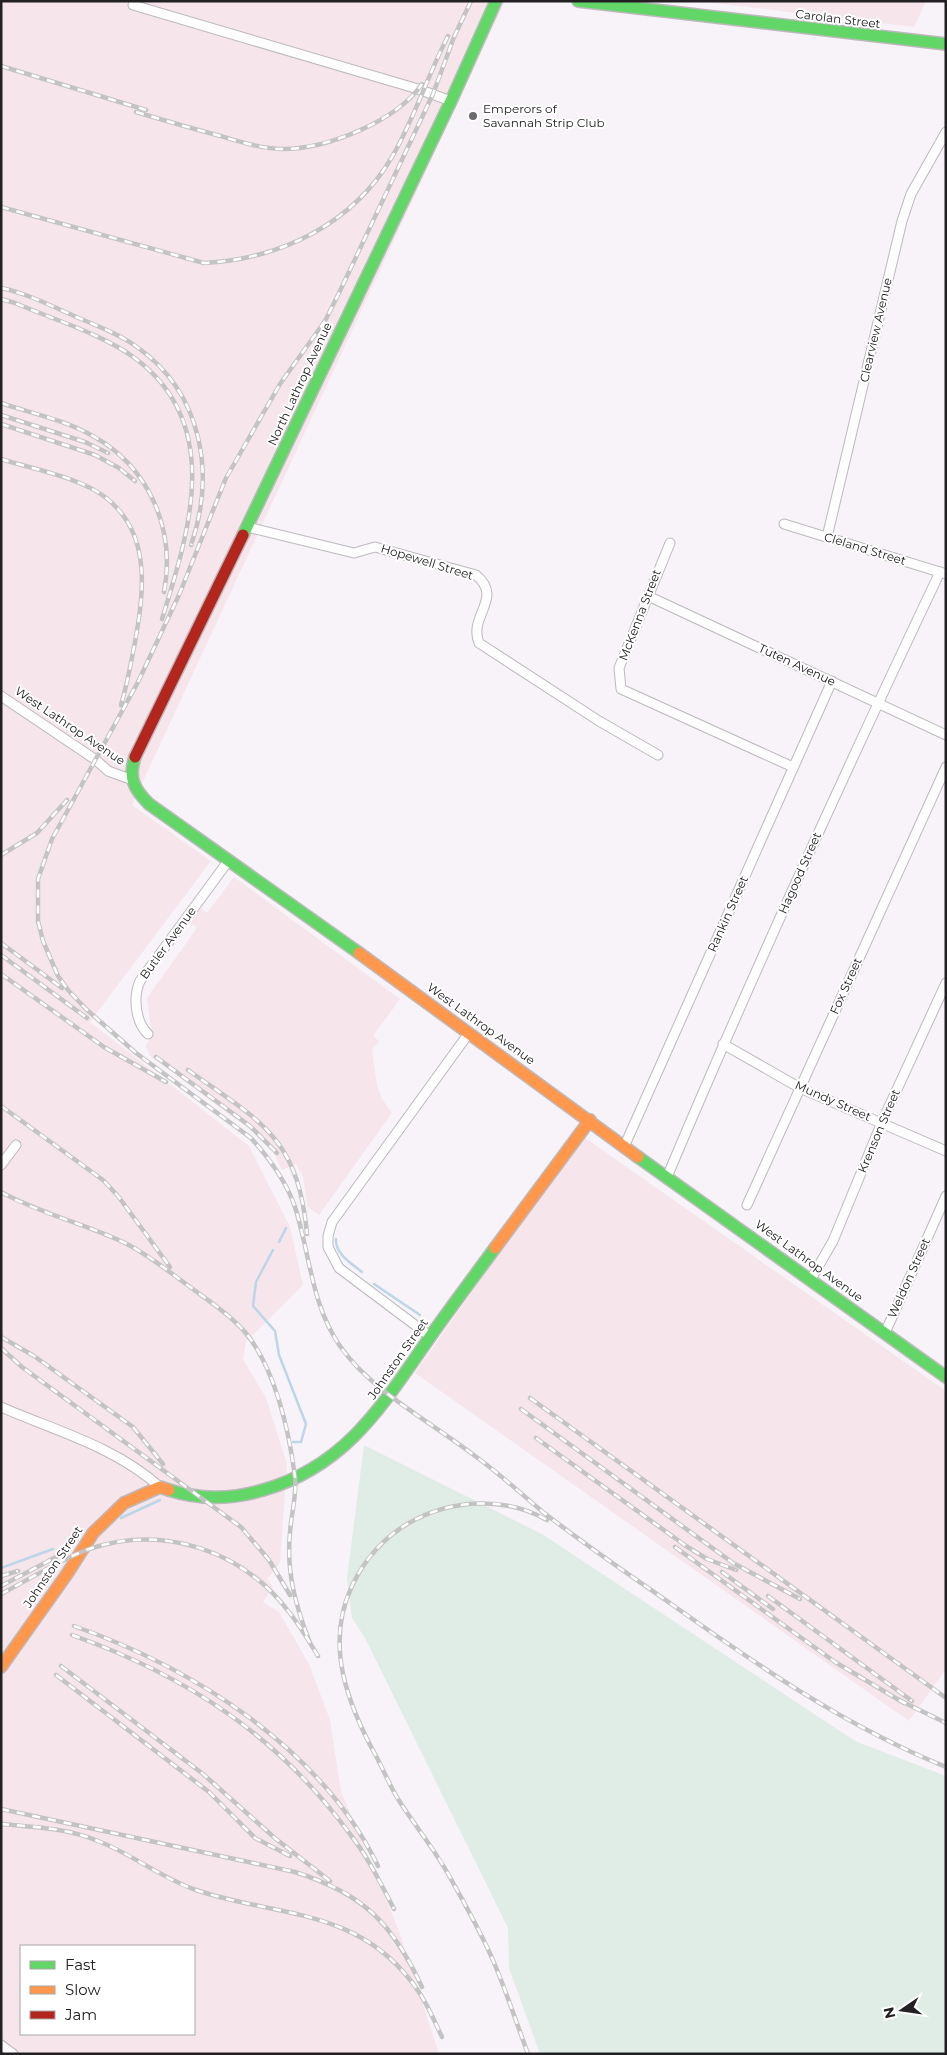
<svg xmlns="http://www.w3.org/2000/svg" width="947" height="2055" font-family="Montserrat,sans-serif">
<rect width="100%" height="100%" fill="#f7f3f8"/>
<g fill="#f6e6ec" fill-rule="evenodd">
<path d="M 1,1 L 505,1 L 132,805 L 211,861 L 90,1022 L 249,1146 L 290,1227 L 303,1285 L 246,1342 L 243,1359 L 266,1398 L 287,1464 L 280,1563 L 267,1579 L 273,1587 L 263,1602 L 279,1612 L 309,1664 L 330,1720 L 341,1791 L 399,1931 L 439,2054 L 1,2054 ZM 21,1946 L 194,1946 L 194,2034 L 21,2034 Z"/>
<path d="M 698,1 L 926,1 L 914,27 Z"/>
<path d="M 234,877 L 400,999 L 373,1036 L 379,1041 L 372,1050 L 377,1085 L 382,1099 L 392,1113 L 319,1215 L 308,1207 L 303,1177 L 296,1164 L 282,1170 L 273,1152 L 260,1137 L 150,1056 L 146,1046 L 152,1035 L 147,998 L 197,928 L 190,923 L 201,908 L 207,913 Z"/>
<path d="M 581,1135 L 946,1391 L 946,1669 L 909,1721 L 415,1373 Z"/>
</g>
<path fill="#e0ede6" d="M 364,1445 L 542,1534 L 855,1741 L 946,1776 L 946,2054 L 540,2054 L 509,1968 L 508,1928 L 365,1638 L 352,1618 L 347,1578 Z"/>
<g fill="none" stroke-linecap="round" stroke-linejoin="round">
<g stroke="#bcd6e7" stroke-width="2.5">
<path d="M 336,1239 C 335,1254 352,1264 362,1272"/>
<path d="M 279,1242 L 286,1228"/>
<path d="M 273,1250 L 256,1282 L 253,1306 L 275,1331 L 279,1355 L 306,1424 L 301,1442 L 293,1442"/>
<path d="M 374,1284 L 420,1315"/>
<path d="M 121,1518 L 160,1500"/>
<path d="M 1,1568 L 53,1549"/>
</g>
<g stroke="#bcb9bd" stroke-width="11">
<g id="street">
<path d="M 133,5 L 418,89 L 451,101"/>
<path d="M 784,524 L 946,574"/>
<path d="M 247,527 L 354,553 L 375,547 L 476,575 C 504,598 468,616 479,643 L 599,721 L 658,755"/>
<path d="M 827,537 L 902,221 L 911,194 L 946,132"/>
<path d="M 670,543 L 619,668 L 621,689 L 793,767"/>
<path d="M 648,596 L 946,735"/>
<path d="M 1,696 L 96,760 L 108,771 L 130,779"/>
<path d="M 148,1034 C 135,1022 133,996 140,981 L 229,860"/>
<path d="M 723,1044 L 800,1088 L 946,1151"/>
<path d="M 624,1147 L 832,681"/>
<path d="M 1,1165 L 16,1145"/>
<path d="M 667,1177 C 753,973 845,772 940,572"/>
<path d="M 747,1205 L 946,767"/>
<path d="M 811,1279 L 833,1241 L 882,1122 L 946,983"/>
<path d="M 885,1333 L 946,1196"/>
<path d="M 431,1337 L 339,1268 L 328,1247 L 328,1236 L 332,1222 L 469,1033"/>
<path d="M 1,1407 C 56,1431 114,1446 160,1487"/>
<path d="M 1,2045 L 13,2054"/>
</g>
</g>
<g stroke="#bcb9bd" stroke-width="14">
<g id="fast">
<path d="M 578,1 L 946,44"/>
<path d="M 243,535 L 451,101 L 496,1"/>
<path d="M 135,757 C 128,778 134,789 149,804 L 359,953"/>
<path d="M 638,1157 L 946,1377"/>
<path d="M 169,1490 C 200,1500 233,1499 263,1490 C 347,1466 383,1404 430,1337 C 451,1307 473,1278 495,1248"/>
</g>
</g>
<g stroke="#bcb9bd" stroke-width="14">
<g id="slow">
<path d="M 359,953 L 638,1157"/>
<path d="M 495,1248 L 590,1120"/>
<path d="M 1,1667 L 67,1574 L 93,1533 L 124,1503 L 160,1487 L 169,1490"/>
</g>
</g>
<g stroke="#bcb9bd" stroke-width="14">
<path id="jam" d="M 135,757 L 243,535"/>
</g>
<use href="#street" stroke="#fefdfe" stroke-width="9"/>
<use href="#fast" stroke="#63d668" stroke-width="11"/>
<use href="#slow" stroke="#ff974d" stroke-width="11"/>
<use href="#jam" stroke="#b3261e" stroke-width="11"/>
<g stroke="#c4c3c4" stroke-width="4.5">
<g id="rail">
<path d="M 471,1 L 454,37 L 433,94 L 339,293 L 325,321 L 280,384 L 226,478 L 179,595 L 138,682 L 52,839 L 38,879 L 38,921 L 43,941 L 58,976 L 68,990 L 86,1009 L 136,1053 L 251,1138 C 269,1158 286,1181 295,1207 C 310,1254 311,1304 340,1346 C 371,1391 431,1422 475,1456 C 499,1473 520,1493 543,1512 C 585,1545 630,1575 674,1606 C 760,1667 847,1727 946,1767"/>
<path d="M 1,66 L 146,110"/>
<path d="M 136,112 C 163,120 190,128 217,135 C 237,141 259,148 280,149 C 325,150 396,122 422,84"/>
<path d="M 1,207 L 204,263 C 280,259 352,225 392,157 C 414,119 428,75 448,36"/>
<path d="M 1,288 C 26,293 49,305 72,315 C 94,325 118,333 137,347 C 202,393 216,473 191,545"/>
<path d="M 1,299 L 15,303 C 52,319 105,335 136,359 C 224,425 189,532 162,619"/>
<path d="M 1,403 C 31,413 64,420 91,435 C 149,466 176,529 164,592"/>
<path d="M 1,415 L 85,442 L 108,453"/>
<path d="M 1,424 L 95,455 L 119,468 L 135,481"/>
<path d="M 1,459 C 32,469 79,477 105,497 C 152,533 144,592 135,642 C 131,663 127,685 121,705"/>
<path d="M 1,855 L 37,833 L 67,800"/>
<path d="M 1,943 L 62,988"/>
<path d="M 1,955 L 87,1018"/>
<path d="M 1,974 L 104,1047 L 166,1082"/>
<path d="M 156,1057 L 250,1126 L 277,1153"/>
<path d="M 188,1070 C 261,1122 298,1137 307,1234"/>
<path d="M 1,1106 L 103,1180 L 118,1196 L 170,1267"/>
<path d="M 1,1192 C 41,1214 86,1224 127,1244 C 148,1255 167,1270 186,1284 C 206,1299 228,1313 245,1332 C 275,1368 289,1430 295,1477 C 297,1496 291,1514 290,1533 C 286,1572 296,1607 310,1643"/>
<path d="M 1,1337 L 34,1356 L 133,1427 L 163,1464"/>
<path d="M 1,1348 L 22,1367 L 241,1527 L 269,1560 L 290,1595"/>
<path d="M 530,1398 L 946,1698"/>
<path d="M 521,1409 L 733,1563 L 800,1599"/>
<path d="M 536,1438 L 686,1546 L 707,1559 L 736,1570"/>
<path d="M 675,1547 L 835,1662 L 904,1703"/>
<path d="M 722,1572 L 773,1609"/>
<path d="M 1,1576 L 18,1571"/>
<path d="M 1,1586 L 58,1556"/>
<path d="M 1,1594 C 30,1579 59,1560 89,1549 C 163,1524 242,1550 289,1612 C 300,1626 309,1641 318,1656"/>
<path d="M 768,1596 L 912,1701"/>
<path d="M 74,1626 C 193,1668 321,1748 378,1866"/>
<path d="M 72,1635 C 187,1676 277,1735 350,1834 C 368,1857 381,1884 394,1909"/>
<path d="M 61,1666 L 203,1774 L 276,1839 L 330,1881"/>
<path d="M 56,1675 L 209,1792 L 255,1838 L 290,1856"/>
<path d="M 899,1700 L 946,1723"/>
<path d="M 1,1809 L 295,1872 C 364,1894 392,1923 422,1987"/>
<path d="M 1,1824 C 34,1827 67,1828 98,1841 C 132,1854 161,1878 196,1890 C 276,1917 353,1907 411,1981 C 424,1997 433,2018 442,2037"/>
<path d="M 528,2054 C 517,2024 507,1994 495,1965 C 483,1936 467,1908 452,1881 C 437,1852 415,1826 398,1799 C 390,1786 384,1771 377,1758 C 348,1705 324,1645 352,1586 C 364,1560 384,1537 409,1523 C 451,1499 505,1496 547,1520"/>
</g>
</g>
<use href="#rail" stroke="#fff" stroke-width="2.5" stroke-dasharray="8" stroke-linecap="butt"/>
</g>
<circle fill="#6d6a6d" stroke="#fff" stroke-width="2" cx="473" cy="116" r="5"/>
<g text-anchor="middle" stroke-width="4" stroke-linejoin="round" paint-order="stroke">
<g font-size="12" fill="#222022" stroke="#fff">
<text transform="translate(838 19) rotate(7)" y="4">Carolan Street</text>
<text transform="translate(876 330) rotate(-77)" y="4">Clearview Avenue</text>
<text transform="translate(300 384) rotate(-65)" y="4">North Lathrop Avenue</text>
<text transform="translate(865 549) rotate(17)" y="4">Cleland Street</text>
<text transform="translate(427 562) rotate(17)" y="4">Hopewell Street</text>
<text transform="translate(640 615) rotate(-69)" y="4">McKenna Street</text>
<text transform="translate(797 665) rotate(25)" y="4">Tuten Avenue</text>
<text transform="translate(70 726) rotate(34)" y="4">West Lathrop Avenue</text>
<text transform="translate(800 873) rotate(-66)" y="4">Hagood Street</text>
<text transform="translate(728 914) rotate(-66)" y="4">Rankin Street</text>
<text transform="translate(168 943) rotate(-54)" y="4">Butler Avenue</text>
<text transform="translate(846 986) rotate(-66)" y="4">Fox Street</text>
<text transform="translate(481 1024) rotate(36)" y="4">West Lathrop Avenue</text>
<text transform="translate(833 1101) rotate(24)" y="4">Mundy Street</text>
<text transform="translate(879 1131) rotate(-67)" y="4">Krenson Street</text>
<text transform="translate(809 1261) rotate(36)" y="4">West Lathrop Avenue</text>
<text transform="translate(909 1278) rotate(-66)" y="4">Weldon Street</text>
<text transform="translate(398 1359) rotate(-55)" y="4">Johnston Street</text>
<text transform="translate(53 1567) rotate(-56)" y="4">Johnston Street</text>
</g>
<g font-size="12" fill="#222022" stroke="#fff" text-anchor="start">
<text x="483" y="113">Emperors of<tspan x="483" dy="14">Savannah Strip Club</tspan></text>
</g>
</g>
<rect width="947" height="2055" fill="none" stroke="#222022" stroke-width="5"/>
<rect x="20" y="1945" width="175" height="90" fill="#ffffff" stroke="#a7a6a7"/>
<rect x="30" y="1961" width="25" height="8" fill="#63d668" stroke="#a7a6a7"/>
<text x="65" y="1970" font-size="15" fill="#222022">Fast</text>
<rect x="30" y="1986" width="25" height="8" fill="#ff974d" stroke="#a7a6a7"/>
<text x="65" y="1995" font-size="15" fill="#222022">Slow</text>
<rect x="30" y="2011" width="25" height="8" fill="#b3261e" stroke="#a7a6a7"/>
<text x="65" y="2020" font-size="15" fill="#222022">Jam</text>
<g transform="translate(902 2010) rotate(257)" stroke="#ffffff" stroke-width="4" paint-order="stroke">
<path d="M0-4L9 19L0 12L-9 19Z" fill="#222022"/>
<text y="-8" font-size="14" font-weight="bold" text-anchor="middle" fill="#222022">N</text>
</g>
</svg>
